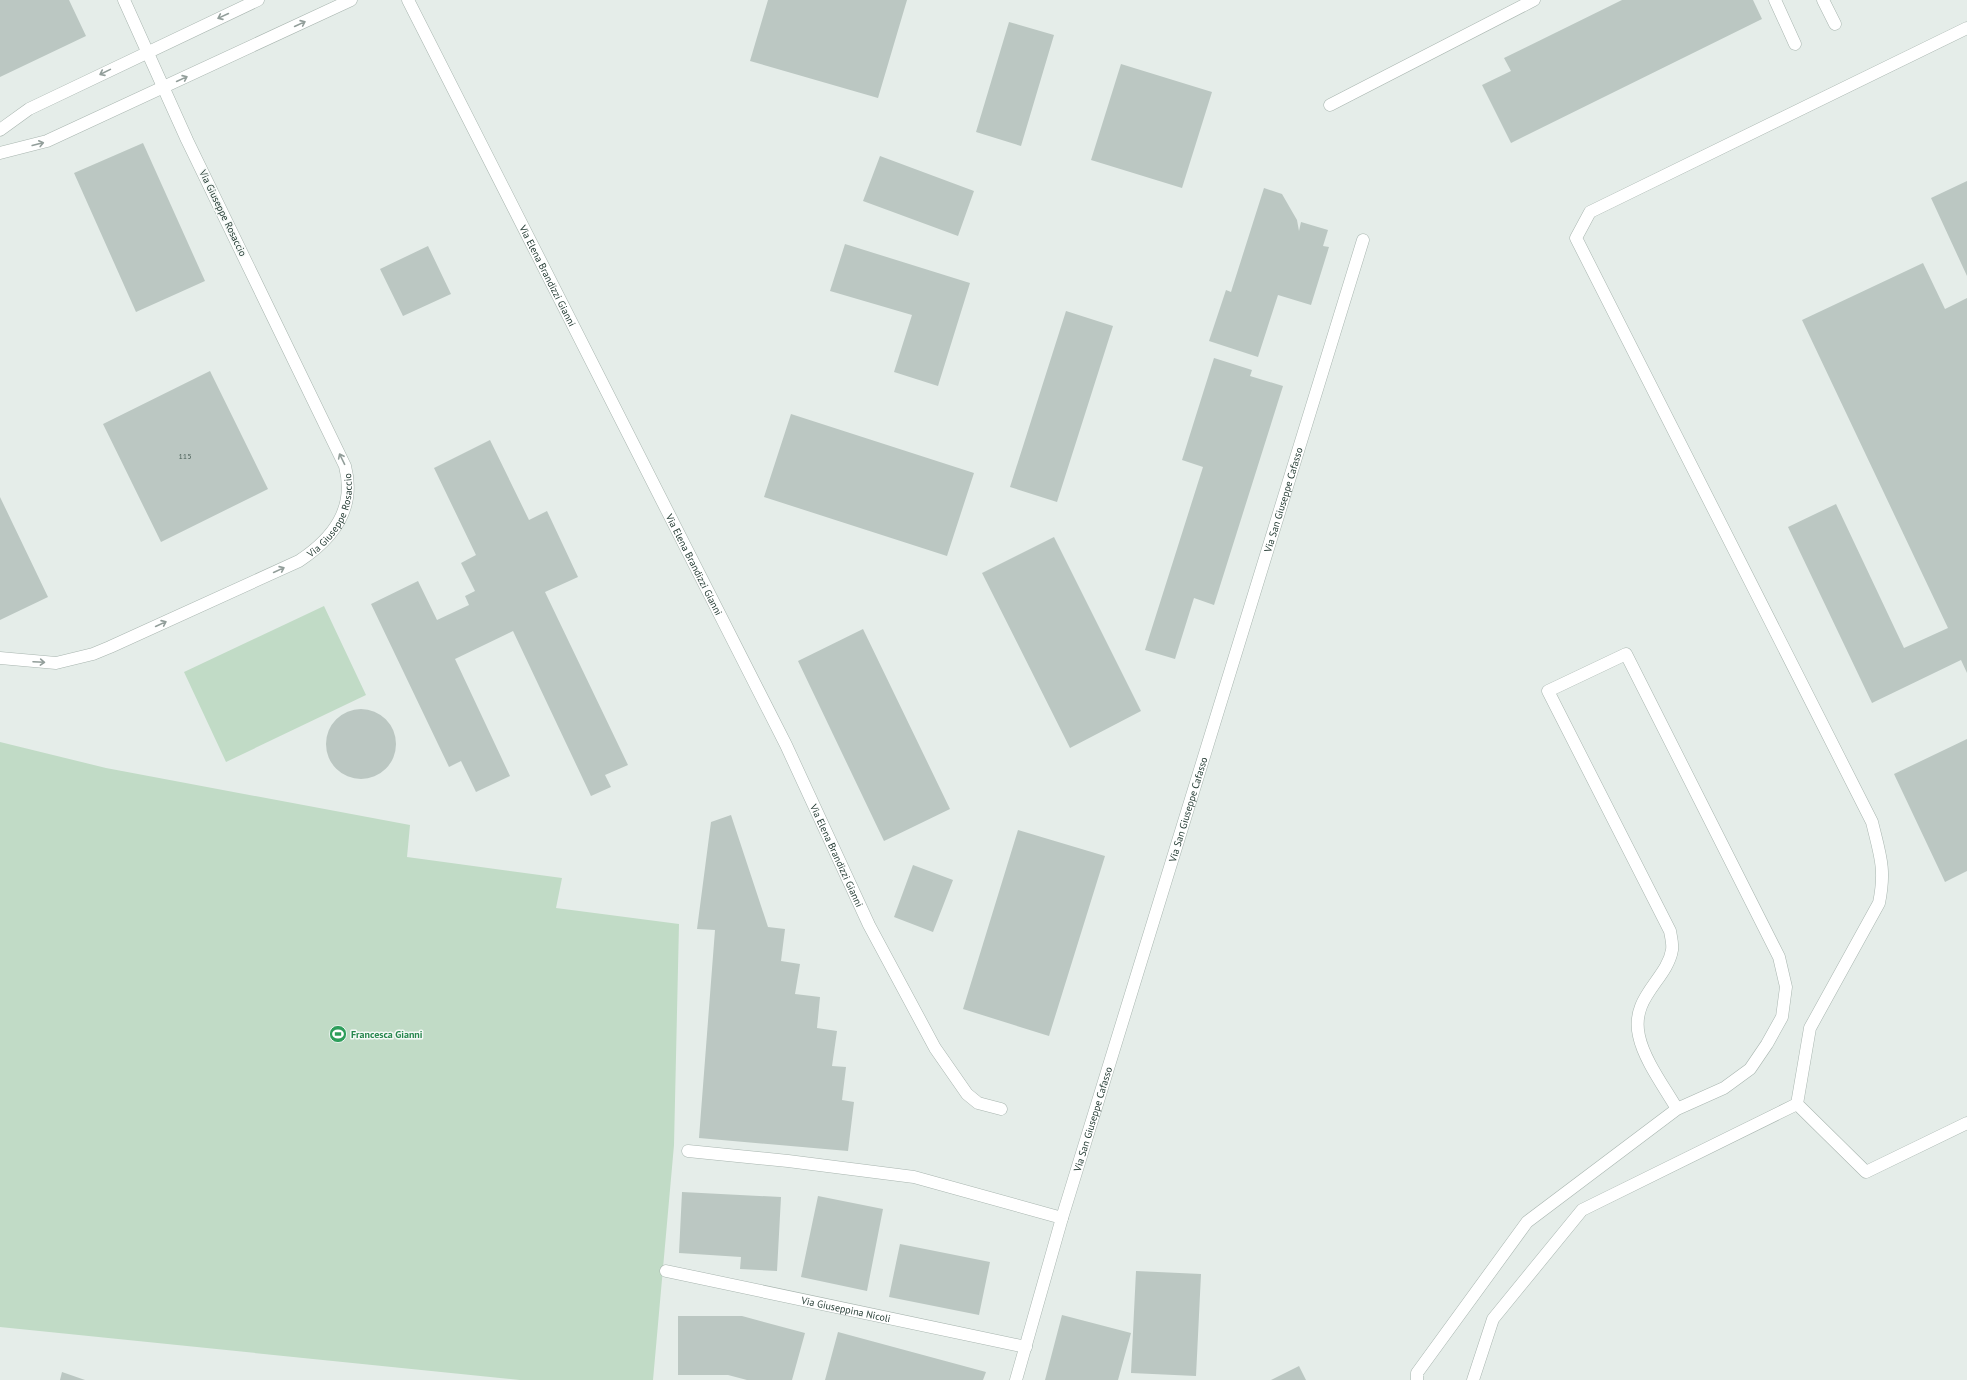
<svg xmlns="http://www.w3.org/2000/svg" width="1967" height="1380" viewBox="0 0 1967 1380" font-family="'PT Sans',sans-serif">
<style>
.green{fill:#c1dbc6}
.building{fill:#bbc7c2}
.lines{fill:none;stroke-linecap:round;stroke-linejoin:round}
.service-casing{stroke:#a8b5af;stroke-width:13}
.minor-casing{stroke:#a8b5af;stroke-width:13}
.service{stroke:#fff;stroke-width:12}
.minor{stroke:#fff;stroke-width:12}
.oneway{stroke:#929e9a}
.labels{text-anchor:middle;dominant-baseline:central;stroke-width:3;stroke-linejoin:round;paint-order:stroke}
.number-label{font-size:8px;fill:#4b6058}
.street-label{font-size:10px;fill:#263d35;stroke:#f5f9f7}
.leisure-label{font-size:10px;font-weight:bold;fill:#27864d;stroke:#f5f9f7;text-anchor:start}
</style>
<rect width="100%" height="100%" fill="#e5ede9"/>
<path class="green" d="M324,606L366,695L226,762L184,672Z
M0,742L106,768L410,825L407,857L562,878L556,908L679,924L674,1145L653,1380H520L0,1327Z"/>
<path class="building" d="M0,0H69L86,36L0,77Z
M768,0H907L878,98L750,61Z
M1622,0H1753L1762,19L1511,143L1482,85L1511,71L1504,58Z
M1009,22L1054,35L1021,146L976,132Z
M1121,64L1212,92L1182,188L1091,160Z
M143,143L205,281L136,312L74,173Z
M880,156L974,191L958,236L863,201Z
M1967,181V276L1931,198Z
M1264,188L1282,194L1297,220L1299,231L1301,222L1328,230L1323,246L1329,247L1311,305L1278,295L1258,357L1209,341L1226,290L1231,292Z
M845,244L970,283L938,386L894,372L912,315L830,291Z
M428,246L451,294L403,316L380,269Z
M1923,263L1945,309L1967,298V673L1961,660L1872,703L1788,527L1836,504L1904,648L1948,628L1802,320Z
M1066,311L1113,326L1057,502L1010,487Z
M1214,358L1252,370L1250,376L1283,386L1214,605L1194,598L1175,659L1145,650L1203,467L1182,460Z
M210,371L268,489L161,542L103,424Z
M791,414L974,473L947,556L764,497Z
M490,440L529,520L547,511L578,577L545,592L628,765L605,775L611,787L591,796L513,631L455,659L510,776L476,792L461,761L449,767L371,604L418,581L437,620L469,605L465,596L475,591L461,563L476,555L434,468Z
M0,497L48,597L0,620Z
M1054,537L1141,711L1070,748L982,573Z
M863,629L950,809L884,841L798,661Z
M326 744a35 35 0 1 1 70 0a35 35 0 1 1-70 0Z
M1967,739V871L1945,882L1894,774Z
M731,815L768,927L785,929L781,961L800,964L795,994L820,997L817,1028L837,1031L832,1066L846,1067L842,1100L854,1102L848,1151L699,1138L715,930L697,929L711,822Z
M1018,830L1105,856L1049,1036L963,1009Z
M913,865L953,880L933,932L894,917Z
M682,1192L781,1197L777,1271L740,1269L741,1257L679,1253Z
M818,1196L883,1209L867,1291L801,1277Z
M900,1244L990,1262L979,1315L889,1297Z
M1136,1271L1201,1274L1196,1376L1131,1373Z
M1062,1315L1131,1333L1118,1380H1045Z
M678,1316H742L805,1333L792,1380H747L728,1375H678Z
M838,1332L986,1372L983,1380H825Z
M1299,1366L1306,1380H1271Z
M62,1372L85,1380H60Z"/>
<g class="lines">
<defs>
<path id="service" d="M1775,0L1795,44
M1823,0L1835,24
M1330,105L1534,0
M1797,1104L1810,1028L1879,903C1886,869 1880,855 1872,822L1576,238L1590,212L1967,28
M1797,1104L1866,1172L1967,1123
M1417,1380V1373L1527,1222L1677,1109L1724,1088L1750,1069L1767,1044L1782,1017L1786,987L1779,957L1626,654L1548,691L1670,931C1671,937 1673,944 1672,950C1667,980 1630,997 1639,1036C1644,1060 1665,1088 1677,1109
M1473,1380L1493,1319L1582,1210L1797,1104"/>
<g id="minor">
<path id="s1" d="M408,0L786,745L869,925L935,1048L967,1094L978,1103L1001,1109"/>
<path d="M0,130L29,109L258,0"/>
<path d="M0,153L47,141L351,0"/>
<path id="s2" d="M0,658L56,663L93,654L110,647L299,561C334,538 356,508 345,466L187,140L124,0"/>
<path d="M688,1151L788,1161L914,1177L1062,1218"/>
<path id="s3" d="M666,1271L1026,1347"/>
<path id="s4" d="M1016,1380L1062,1218L1363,240"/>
</g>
</defs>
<use href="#service" class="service-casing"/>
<use href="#minor" class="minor-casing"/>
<use href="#service" class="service"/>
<use href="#minor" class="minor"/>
</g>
<defs><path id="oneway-shaft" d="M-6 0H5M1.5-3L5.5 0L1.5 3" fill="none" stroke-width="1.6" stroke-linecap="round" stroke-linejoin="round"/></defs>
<g class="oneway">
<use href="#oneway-shaft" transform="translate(223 16) rotate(155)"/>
<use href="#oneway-shaft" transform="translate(300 24) rotate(-25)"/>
<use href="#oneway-shaft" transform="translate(105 72) rotate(154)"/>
<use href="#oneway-shaft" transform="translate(182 79) rotate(-25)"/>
<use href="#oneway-shaft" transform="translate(38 144) rotate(-14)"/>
<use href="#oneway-shaft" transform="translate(342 459) rotate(-116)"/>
<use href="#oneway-shaft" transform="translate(279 570) rotate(-25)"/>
<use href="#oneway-shaft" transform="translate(161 624) rotate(-25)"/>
<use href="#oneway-shaft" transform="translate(39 662) rotate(3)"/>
</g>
<defs>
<symbol id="stadium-disc" viewBox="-11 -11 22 22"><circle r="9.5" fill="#2e9e5b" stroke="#f5f9f7"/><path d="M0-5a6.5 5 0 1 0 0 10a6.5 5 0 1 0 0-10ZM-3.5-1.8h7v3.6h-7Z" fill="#fff"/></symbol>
</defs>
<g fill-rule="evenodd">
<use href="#stadium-disc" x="328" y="1024" width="20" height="20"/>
</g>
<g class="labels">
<g class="number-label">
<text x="185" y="456">115</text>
</g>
<g class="street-label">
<text transform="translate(223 213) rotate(64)">Via Giuseppe Rosaccio</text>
<text stroke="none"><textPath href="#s1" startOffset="309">Via Elena Brandizzi Gianni</textPath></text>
<text stroke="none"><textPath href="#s4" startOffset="920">Via San Giuseppe Cafasso</textPath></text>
<text stroke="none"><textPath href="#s2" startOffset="379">Via Giuseppe Rosaccio</textPath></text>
<text stroke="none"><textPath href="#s1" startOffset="633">Via Elena Brandizzi Gianni</textPath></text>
<text stroke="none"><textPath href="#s4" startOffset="596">Via San Giuseppe Cafasso</textPath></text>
<text stroke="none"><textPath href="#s1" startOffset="957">Via Elena Brandizzi Gianni</textPath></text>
<text stroke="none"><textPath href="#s4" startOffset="272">Via San Giuseppe Cafasso</textPath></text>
<text stroke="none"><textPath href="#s3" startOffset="184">Via Giuseppina Nicoli</textPath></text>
</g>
<g class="leisure-label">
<text x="351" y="1034">Francesca Gianni</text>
</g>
</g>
</svg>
